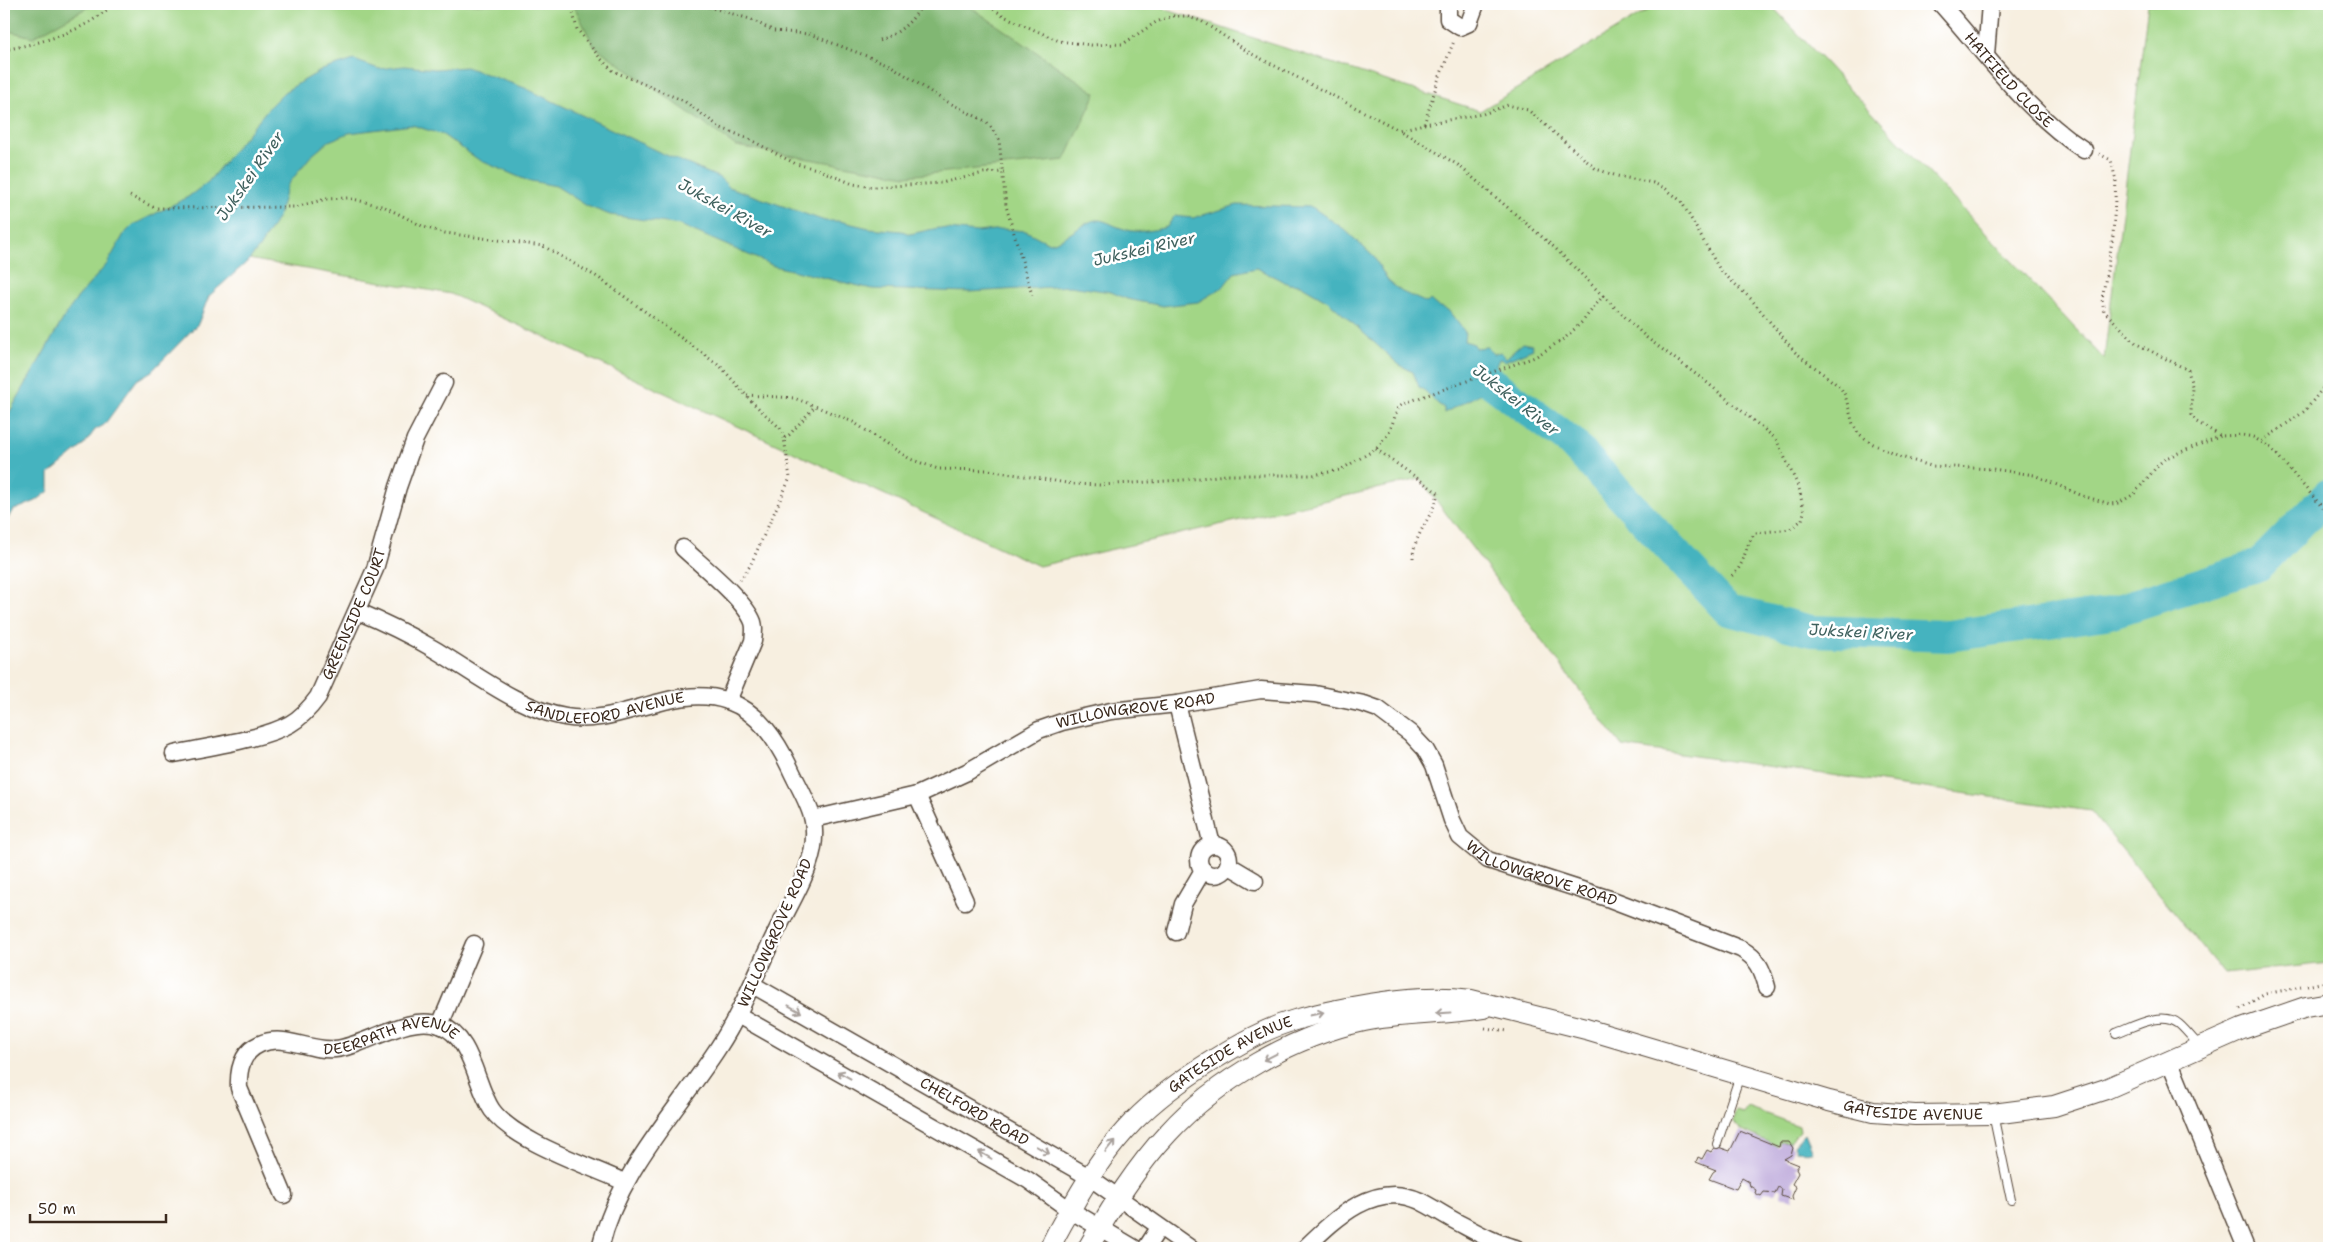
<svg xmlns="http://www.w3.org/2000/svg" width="2333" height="1252" viewBox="0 0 2333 1252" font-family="'Shantell Sans',sans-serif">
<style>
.green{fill:#a2d686;stroke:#6e8052}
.forest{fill:#81b773;stroke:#5e7048}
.water{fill:#45b3bf;stroke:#406e6e}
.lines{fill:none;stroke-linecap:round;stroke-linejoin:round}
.river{stroke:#45b3bf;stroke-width:32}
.building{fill:#baa5d9}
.service-casing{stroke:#57483b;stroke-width:10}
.minor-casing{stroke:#57483b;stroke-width:19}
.tertiary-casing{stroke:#57483b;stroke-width:22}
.path{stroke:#57483b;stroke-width:3;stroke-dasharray:1 4;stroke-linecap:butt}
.service{stroke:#fff;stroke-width:8}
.minor{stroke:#fff;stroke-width:16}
.tertiary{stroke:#fff;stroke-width:20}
.oneway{stroke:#a79f9a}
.labels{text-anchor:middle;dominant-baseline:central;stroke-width:5;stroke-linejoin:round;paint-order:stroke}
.street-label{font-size:15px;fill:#3b2a1e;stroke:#fff}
.water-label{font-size:16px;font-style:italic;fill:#3f615e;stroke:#fff}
</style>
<rect width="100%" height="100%" fill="#fff"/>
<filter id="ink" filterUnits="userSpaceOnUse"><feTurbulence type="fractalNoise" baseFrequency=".02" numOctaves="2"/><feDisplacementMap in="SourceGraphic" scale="10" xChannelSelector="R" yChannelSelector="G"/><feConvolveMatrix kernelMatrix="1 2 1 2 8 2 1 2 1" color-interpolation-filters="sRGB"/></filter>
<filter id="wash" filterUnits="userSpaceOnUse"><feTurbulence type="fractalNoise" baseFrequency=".0096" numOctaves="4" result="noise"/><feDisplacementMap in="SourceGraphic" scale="20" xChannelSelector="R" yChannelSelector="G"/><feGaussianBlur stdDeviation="1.12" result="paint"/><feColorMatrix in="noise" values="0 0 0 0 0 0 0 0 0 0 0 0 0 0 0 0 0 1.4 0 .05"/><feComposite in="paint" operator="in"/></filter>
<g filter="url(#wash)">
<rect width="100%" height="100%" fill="#f7efe0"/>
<path class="green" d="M4,4H1160L1167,10L1480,111L1658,4H1770L2104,359L2148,4H2329V963L2224,974L2091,811L1622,746L1420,479L1039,566L451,294L144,241L4,430Z
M1747,1107L1799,1126L1800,1131L1789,1142L1781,1141L1777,1146L1740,1129L1732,1121L1736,1111L1743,1113Z"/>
<path class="forest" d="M4,4H94L33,37L4,30Z
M573,4H966L1096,93L1065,160L906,176L736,146L594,46Z"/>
<path class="water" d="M354,60L379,69L404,66L435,69L466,67L525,88L659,152L720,178L729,187L825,221H839L869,228L902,231L910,234L938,228L977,232L1003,229L1026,231L1049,243C1066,241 1086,219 1098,220C1105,220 1114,226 1121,228C1136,234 1151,231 1167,227L1174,216L1193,218L1237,205L1312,207L1344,229L1374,257L1388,281L1402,292L1427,303L1430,300L1437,306L1448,310L1465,332L1464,341L1474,344L1475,348L1487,347L1493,354L1501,352L1506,358L1523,343L1532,345L1533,349L1505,361L1499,359L1495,368L1502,377L1500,379L1502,382L1444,413V408C1433,402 1429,392 1419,387L1413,372L1398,364L1328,301L1300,285L1289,284L1256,268L1234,273L1223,287L1198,302L1163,306L1127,299L1111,292L1070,286L970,292L872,289L774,266L680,225L610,215L587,206L556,186L526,180L479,160L443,135L412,125L349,133L329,141L310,157L287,186L278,217L259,248L247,262L209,296L198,324L152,371L137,380L104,425L95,430L84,445L49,474V491L36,501L12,511L4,526V422L66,314L78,297L107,264L124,234L133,225L188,197L208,182L270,106L284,92L322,70Z
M1805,1133L1813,1152L1796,1151L1794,1145Z"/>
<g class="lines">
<path class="river" d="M1460,359L1571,442L1728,610L1811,631L1948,636L2106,614L2259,565L2329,494"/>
</g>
<g id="blocks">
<path class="building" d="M1740,1131L1779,1147L1780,1142H1789L1793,1148L1791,1155L1784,1159L1799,1165L1796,1169L1798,1173L1792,1184L1796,1187L1792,1196L1793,1200L1781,1196L1782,1189L1778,1187L1775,1193L1764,1192L1761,1196L1755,1193L1756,1190L1750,1186L1749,1182L1742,1178L1736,1189L1709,1179L1713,1172L1716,1170L1696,1162L1698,1157L1702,1159L1707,1150L1711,1152L1715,1146L1730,1151Z"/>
</g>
</g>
<g filter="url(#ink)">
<use href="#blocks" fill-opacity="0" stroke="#57483b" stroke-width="1"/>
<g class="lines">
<defs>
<path id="service" d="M2116,1033C2133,1027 2162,1010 2179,1024C2186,1030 2193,1039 2200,1047
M1993,1114L2011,1200
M1717,1144L1740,1075"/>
<g id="minor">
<path d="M1448,4V19L1460,27L1469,23L1476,4"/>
<path id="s1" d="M1941,4C1986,54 2027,113 2084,150"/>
<path d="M1986,55L1990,4"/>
<path d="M683,548C701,565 745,600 753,622C755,628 754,634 753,641L728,701"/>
<path id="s2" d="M357,611C383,622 408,634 432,648C470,670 521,710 565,717C620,727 673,682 728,701C759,712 777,741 790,768C797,784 810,804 813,821C820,858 794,896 778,928C758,968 743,1010 718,1048C675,1114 619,1170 600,1248"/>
<path d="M1177,704L1212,845"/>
<path id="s3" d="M174,754C206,747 264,739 290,724C302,717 310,708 318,697L375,569L398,487L415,439L444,383"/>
<path d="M917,795L965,901"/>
<path id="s4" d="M813,819L917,795L967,772L1039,730L1062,722L1111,711L1177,704L1261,690L1315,694L1364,704L1378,709L1410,733L1425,749L1434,765L1452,820L1460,837L1488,860L1610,899L1741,949C1758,959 1762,968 1767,987"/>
<circle cx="1214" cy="860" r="15"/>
<path d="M1228,865L1255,881"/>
<path d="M1176,932L1183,904L1203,870"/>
<path id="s5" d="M753,985L1089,1177L1190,1248"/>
<path d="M738,1015L1028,1180L1070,1210L1134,1248"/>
<path d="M440,1025L474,944"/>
<path d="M2169,1060L2246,1248"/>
<path id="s6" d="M284,1195L239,1088C238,1069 242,1052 260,1044C285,1033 309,1052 335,1049C367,1046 408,1013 440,1025C473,1037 475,1085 492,1110C515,1142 588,1165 624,1182"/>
<path d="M1146,1248L1159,1228"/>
<path d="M1305,1248C1335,1219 1374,1180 1420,1201C1432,1207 1444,1215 1457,1222C1476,1232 1494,1243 1516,1248"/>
</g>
<g id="tertiary">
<path id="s7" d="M1050,1248C1056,1233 1065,1219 1073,1205C1111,1137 1147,1101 1213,1060C1239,1044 1266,1028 1295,1020C1319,1013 1344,1008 1369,1004C1403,999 1436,995 1471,1000L1586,1029L1829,1101L1873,1112L1915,1115L1993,1114L2054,1106L2106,1089L2242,1029L2306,1007L2329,1003"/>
<path d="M1088,1248C1111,1208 1136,1167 1168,1133C1216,1080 1294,1036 1364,1021C1403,1013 1444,1015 1484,1008"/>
</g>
</defs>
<use href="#service" class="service-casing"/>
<use href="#minor" class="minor-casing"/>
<use href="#tertiary" class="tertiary-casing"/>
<path class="path" d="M576,4L573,13L577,29L600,58L613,71L684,101L721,128L747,138L796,164L817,169L853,184L874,187L941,183L984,173L1004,172
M699,4L750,19L774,31L809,34L890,65L940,98L987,122L999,139L1006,206L1033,298
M985,4L1006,17L1059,41L1091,45L1123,44L1156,22L1173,16H1185L1201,21L1250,53L1399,130
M879,40C901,33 911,22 923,4
M4,50C34,44 63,37 90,22C99,16 107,9 116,4
M1424,124L1483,114L1508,105L1528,110L1596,169L1617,176L1653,183L1665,188L1681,201L1720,270L1751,299L1795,352L1840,387L1845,395L1853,424L1858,433L1871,443L1901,457L1931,466L1993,469L2034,475L2083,496L2110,504L2119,503L2134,494L2159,464L2166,458L2221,436
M2099,154L2111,160L2116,181L2113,236L2102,299L2104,311L2137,344L2188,370L2192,386L2191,415L2195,421L2221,436L2242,435L2253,437L2271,448L2329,515
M130,196L155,208L295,207L326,199L349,198L385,207L424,227L445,233L543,246L599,278L721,367L753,403L780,428L784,438
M1603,296L1647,338L1705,381L1776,439L1799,488L1804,512L1802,520L1790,529L1755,533C1743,548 1746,566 1730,577
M747,395L794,398L815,406
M2262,441L2305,411L2329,380
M1376,449L1441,495
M1413,558C1413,535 1434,516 1438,493
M740,580L750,566L790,478L784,438L789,435L815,406L853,422L910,459L938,469L988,470L1073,484L1100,485L1183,480L1226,475H1313L1340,470L1376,449L1389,433L1398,408L1402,404L1535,357L1565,338L1582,322L1603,296L1555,248L1458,165L1399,130L1424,124L1438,81L1454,41
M2307,986L2329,981
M2240,1009L2265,994L2301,987
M1485,1028L1508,1031"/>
<use href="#service" class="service"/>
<use href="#minor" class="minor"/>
<use href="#tertiary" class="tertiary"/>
</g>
<defs><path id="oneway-shaft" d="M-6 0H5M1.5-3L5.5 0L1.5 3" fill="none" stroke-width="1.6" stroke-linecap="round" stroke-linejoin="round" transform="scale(1.25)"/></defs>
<g class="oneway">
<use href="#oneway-shaft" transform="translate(795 1009) rotate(29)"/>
<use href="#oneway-shaft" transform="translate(1443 1013) rotate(176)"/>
<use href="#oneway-shaft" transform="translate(1317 1014) rotate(-12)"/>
<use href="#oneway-shaft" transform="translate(1270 1057) rotate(153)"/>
<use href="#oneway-shaft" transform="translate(844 1075) rotate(-151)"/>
<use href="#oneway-shaft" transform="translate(1110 1146) rotate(-51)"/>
<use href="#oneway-shaft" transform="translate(1043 1150) rotate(30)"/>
<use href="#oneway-shaft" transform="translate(985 1155) rotate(-150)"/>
</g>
</g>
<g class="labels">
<g class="street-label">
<text stroke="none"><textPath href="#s1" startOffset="102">HATFIELD CLOSE</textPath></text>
<text stroke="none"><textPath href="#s3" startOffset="250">GREENSIDE COURT</textPath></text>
<text stroke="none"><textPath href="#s2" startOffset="275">SANDLEFORD AVENUE</textPath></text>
<text stroke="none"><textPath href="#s4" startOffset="344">WILLOWGROVE ROAD</textPath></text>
<text stroke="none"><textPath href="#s4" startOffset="838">WILLOWGROVE ROAD</textPath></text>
<text transform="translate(775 933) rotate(-66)">WILLOWGROVE ROAD</text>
<text stroke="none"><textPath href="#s6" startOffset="304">DEERPATH AVENUE</textPath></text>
<text stroke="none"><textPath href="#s7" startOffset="271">GATESIDE AVENUE</textPath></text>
<text stroke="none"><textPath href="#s7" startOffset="980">GATESIDE AVENUE</textPath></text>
<text stroke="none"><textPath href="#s5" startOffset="255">CHELFORD ROAD</textPath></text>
</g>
<g class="water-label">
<text transform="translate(250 176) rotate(-55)">Jukskei River</text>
<text transform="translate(725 208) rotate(29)">Jukskei River</text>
<text transform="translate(1144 249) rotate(-13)">Jukskei River</text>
<text transform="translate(1516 400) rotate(38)">Jukskei River</text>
<text transform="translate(1861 632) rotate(3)">Jukskei River</text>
</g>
</g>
<rect width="2333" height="1252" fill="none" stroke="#fff" stroke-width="20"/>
<path d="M30 1214v8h136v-8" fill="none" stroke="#3b2a1e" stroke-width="2.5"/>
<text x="38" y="1214" font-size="15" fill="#3b2a1e" stroke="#ffffff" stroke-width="4" paint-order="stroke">50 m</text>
</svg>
